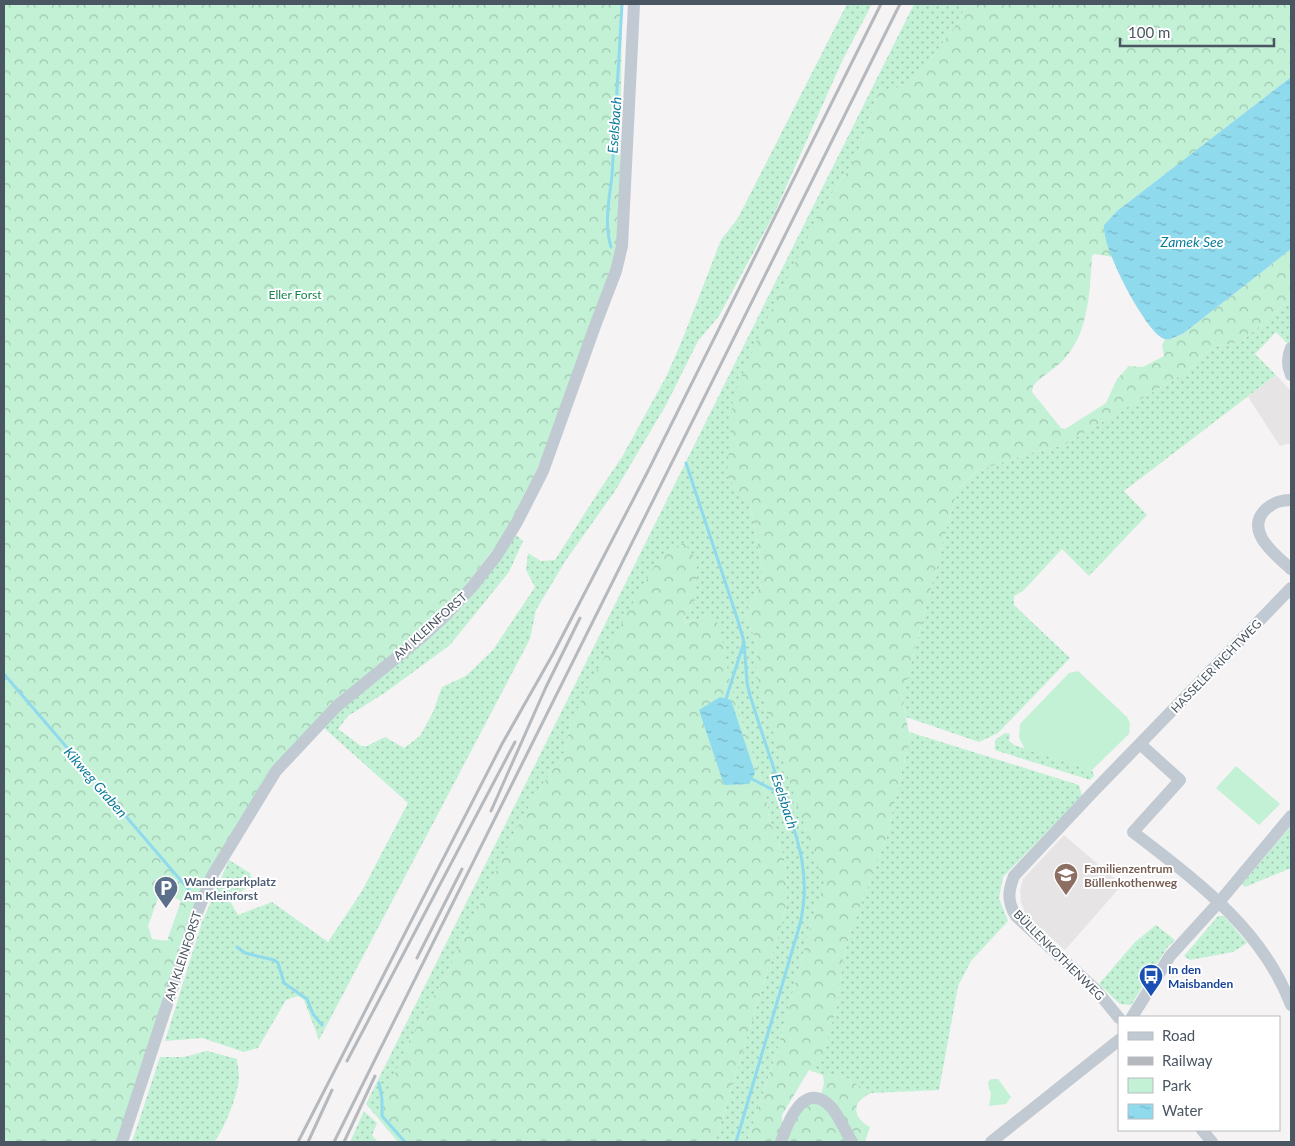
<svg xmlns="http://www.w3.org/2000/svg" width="1295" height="1146" viewBox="0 0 1295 1146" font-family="Lato,sans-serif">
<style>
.education{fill:#e6e4e5}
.grass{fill:url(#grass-dots)}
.forest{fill:url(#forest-crowns);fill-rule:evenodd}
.park{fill:#c3f1d5}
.water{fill:url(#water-ripples)}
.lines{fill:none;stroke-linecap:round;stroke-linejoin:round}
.stream{stroke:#90daee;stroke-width:3}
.minor{stroke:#c1cad2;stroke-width:12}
.rail{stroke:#b5b8bd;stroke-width:3}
.labels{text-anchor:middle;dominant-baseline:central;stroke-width:4;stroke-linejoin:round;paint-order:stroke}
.park-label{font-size:12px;fill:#17864f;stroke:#fff}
.street-label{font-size:12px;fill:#4a5661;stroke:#fff}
.education-label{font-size:12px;font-weight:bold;fill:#785e54;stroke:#fff;text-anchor:start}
.service-label{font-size:12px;font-weight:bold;fill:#4e5e75;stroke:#fff;text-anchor:start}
.transit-label{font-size:12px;font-weight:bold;fill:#164399;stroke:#fff;text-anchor:start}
.water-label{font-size:14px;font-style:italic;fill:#0c7c9b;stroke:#fff}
</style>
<defs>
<pattern id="grass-dots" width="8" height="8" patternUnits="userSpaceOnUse" patternTransform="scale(1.25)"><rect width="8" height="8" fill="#c3f1d5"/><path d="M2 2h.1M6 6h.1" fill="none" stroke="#a0c6b0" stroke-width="1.8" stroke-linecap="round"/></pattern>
<pattern id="forest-crowns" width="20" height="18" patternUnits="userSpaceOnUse" patternTransform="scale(1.25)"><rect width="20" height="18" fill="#c3f1d5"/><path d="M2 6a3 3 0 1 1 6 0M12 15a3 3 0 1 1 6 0" fill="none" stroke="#a0c6b0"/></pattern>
<pattern id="water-ripples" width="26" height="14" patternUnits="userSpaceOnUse" patternTransform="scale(1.25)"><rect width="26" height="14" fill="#90daee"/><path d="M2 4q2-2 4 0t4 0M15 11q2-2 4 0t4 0" fill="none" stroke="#78b4c4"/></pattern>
</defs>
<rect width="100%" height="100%" fill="#f5f3f3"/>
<path class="education" d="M1276,375L1291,391V443L1280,446L1248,397Z
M1064,835L1122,885L1065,950L1026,915L1021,902L1020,890L1023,879Z"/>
<path class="grass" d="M847,4H872L843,59L774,214L719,316L698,341L666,405L615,491L566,560L536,610L530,639L319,1040L304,1000L298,996L286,1000L258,1048L244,1052L202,1038L165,1041L202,922L229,860L250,873L253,882L230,901L238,915L272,902L328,942L362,891L408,803L323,727L516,535L523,541L509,572L450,645L386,692L348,716L338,729L361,746H367L385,737L404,748L420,736L433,712L442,687L466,676L493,650L535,587L526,570L528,553L541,561L555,560L599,491L622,457L644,417L667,375L683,338L721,240L738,218Z
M914,4H967L958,22L919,75L895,89H880L857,157L824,205L727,476L750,506L761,560L763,581L745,614L756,641L758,682L825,884L814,913L777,1051L747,1142H715L783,920L787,893L786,870L783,854L769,819L766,794L731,688L726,668L707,616L683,624L686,611L696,599L571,723L563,756L544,782L522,818L448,971L407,1045L377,1117L366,1104Z
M1291,299V342L1289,345L1276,332L1255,354L1276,375L1124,491L1147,515L1089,576L1062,549L1023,591L1014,596V605L1070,658L998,733L979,742L906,717L902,698L957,490L976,472L980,470L1037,451L1062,446L1183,374L1213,347L1241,342Z
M909,732L1079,785L1082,796L1003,877L999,898L1008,921L971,961L958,986L939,1090L871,1093L845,1077L823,1075L809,1070L821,1061L837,1006L843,960L849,936L886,839L910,738Z
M1005,733L1010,734L1009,741L1014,745L1092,770L1094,776L1090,780L995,750V740Z
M1291,826V868L1245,887L1242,884Z
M1218,916H1224L1247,943L1233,952L1190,960L1184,956Z
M1156,925L1175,940L1167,948L1131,1005L1120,1004L1099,984L1135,942Z
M207,1051L237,1059C237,1064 239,1070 239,1075C239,1093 225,1128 214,1142H132L160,1057H184Z
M364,1111L377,1123L372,1135L378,1142H350Z"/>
<path class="forest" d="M4,4H622L619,247L562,410L515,521L445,612L335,704L231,839L119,1142H4ZM161,890L181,901L167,941L152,939L148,926Z
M967,4H1291V77L1117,211L1104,225V232L1113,257L1095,254L1092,255C1090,289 1089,332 1065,358C1056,369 1042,375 1033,386L1032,392L1061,428L1065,429L1106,403L1117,379L1129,366L1143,367L1164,356L1162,346L1165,339H1173L1184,333L1291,249V299L1241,342L1213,347L1183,374L1062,446L1037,451L980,470L976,472L957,490L902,698L910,738L886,839L849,936L843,960L837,1006L821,1062L809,1070L782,1115V1122L786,1124L778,1142H747L777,1051L814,913L824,884L772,729L758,682L756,641L745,614L763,581L761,560L750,506L727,476L733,397L761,331L824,205L857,157L880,89H895L919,75L958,22Z
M684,543L697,561L696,599L686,611L683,624L707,616L716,619L722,638L731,688L766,794L769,819L783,854L786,870L787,893L783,920L715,1142H398L377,1117L407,1045L448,971L522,818L544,782L563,756L571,723L586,691L631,606L661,555Z
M823,1075L845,1077L871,1093C851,1102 852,1117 870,1127L865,1142H857L821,1096L824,1083Z
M813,1100L828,1110L847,1142H783L794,1115Z"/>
<path class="park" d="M1078,671L1127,717L1130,723L1129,734L1092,770L1025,749L1019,738L1020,724L1069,673Z
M1236,766L1280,804L1259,825L1216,788Z
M991,1079H998L1011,1097L1006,1104L989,1106L991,1093L989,1089L988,1082Z"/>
<path class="water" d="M1291,77V249L1184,333C1177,336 1169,342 1162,338C1143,327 1101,246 1104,225L1117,211Z
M720,697L731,700L755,773L749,784L724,785L699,710Z"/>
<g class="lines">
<path class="stream" d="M611,247C604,224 609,199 612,176L622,4
M686,463L739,624L744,642L747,682L749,692C759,725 770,757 781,790C797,836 812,874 800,924L736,1142
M4,674L189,890
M726,699L743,645
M752,779L783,795
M237,947L245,953L274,960L278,963L284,983L307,999L313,1014L322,1025
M379,1083L382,1099V1116L405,1142"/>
<path class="minor" d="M1291,348C1287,357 1287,366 1291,375
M1291,500C1281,500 1274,502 1266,509C1243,531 1276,555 1291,569
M1140,744L1180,780L1133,832C1196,881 1262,928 1291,1005
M1132,1017L1170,956L1220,901L1291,816
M1119,1018L1097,991L1016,916C1007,902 1008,891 1014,876L1093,792L1291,588
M1202,1130L1212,1142
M122,1142L197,913L212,876L276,771L337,706L423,636L447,614L472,587L497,555L517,522L543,471L595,326L616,271L622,246L634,4
M781,1142C788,1121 805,1078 832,1108C840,1118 845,1131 852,1142
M991,1142L1119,1040"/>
<path class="rail" d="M491,811L546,687L580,618
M417,958L462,869
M347,1061L515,742
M298,1142L502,744L553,654L647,473L881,4
M308,1142L332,1090
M334,1142L900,4
M344,1142L375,1076"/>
</g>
<defs>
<symbol id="school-pin" viewBox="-11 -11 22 30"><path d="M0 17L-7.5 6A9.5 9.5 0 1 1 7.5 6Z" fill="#8d6e63" stroke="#fff"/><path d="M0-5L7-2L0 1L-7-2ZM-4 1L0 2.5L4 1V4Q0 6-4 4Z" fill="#fff"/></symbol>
<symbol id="parking-pin" viewBox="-11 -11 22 30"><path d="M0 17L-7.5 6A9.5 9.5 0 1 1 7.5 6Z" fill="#5c6f8a" stroke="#fff"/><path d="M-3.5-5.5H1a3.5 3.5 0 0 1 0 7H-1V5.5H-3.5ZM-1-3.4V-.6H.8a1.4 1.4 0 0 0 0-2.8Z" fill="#fff"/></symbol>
<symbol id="bus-pin" viewBox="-11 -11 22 30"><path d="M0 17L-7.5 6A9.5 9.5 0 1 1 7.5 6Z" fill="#1a4fb4" stroke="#fff"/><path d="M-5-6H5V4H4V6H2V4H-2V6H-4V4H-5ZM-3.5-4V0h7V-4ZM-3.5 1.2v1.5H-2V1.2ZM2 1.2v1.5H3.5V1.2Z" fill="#fff"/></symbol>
</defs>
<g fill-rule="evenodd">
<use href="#school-pin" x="1052" y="861" width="28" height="38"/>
<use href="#parking-pin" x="152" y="874" width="28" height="38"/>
<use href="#bus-pin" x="1137" y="962" width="28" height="38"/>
</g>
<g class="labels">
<g class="park-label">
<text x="295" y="294">Eller Forst</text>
</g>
<g class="street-label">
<text transform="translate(430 626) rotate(-42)">AM KLEINFORST</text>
<text transform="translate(1216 666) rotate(-46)">HASSELER RICHTWEG</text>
<text transform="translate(1059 955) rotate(45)">BÜLLENKOTHENWEG</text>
<text transform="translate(183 956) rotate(-72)">AM KLEINFORST</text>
</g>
<g class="education-label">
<text x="1084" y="868">Familienzentrum<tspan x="1084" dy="14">Büllenkothenweg</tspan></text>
</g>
<g class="service-label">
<text x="184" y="881">Wanderparkplatz<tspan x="184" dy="14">Am Kleinforst</tspan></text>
</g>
<g class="transit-label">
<text x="1168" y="969">In den<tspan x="1168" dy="14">Maisbanden</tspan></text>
</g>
<g class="water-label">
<text transform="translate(614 125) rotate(-86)">Eselsbach</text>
<text x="1192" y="241">Zamek See</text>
<text transform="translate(96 782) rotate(49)">Kikweg Graben</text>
<text transform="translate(785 801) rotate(72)">Eselsbach</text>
</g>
</g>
<rect width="1295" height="1146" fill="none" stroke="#4a5661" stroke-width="10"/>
<rect x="1118" y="1016" width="162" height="115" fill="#ffffff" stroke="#b7bbc0"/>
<rect x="1128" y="1032" width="25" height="8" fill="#c1cad2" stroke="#b7bbc0"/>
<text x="1162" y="1041" font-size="15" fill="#4a5661">Road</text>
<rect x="1128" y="1057" width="25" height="8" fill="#b5b8bd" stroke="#b7bbc0"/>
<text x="1162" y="1066" font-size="15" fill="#4a5661">Railway</text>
<rect x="1128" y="1078" width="25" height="15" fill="#c3f1d5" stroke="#b7bbc0"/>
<text x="1162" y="1091" font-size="15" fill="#4a5661">Park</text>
<rect x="1128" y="1104" width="25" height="15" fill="url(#water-ripples)" stroke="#b7bbc0"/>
<text x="1162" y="1116" font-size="15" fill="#4a5661">Water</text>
<path d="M1120 38v8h154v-8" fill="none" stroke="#4a5661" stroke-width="2.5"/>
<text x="1128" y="38" font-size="15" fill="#4a5661" stroke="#ffffff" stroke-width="4" paint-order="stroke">100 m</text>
</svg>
